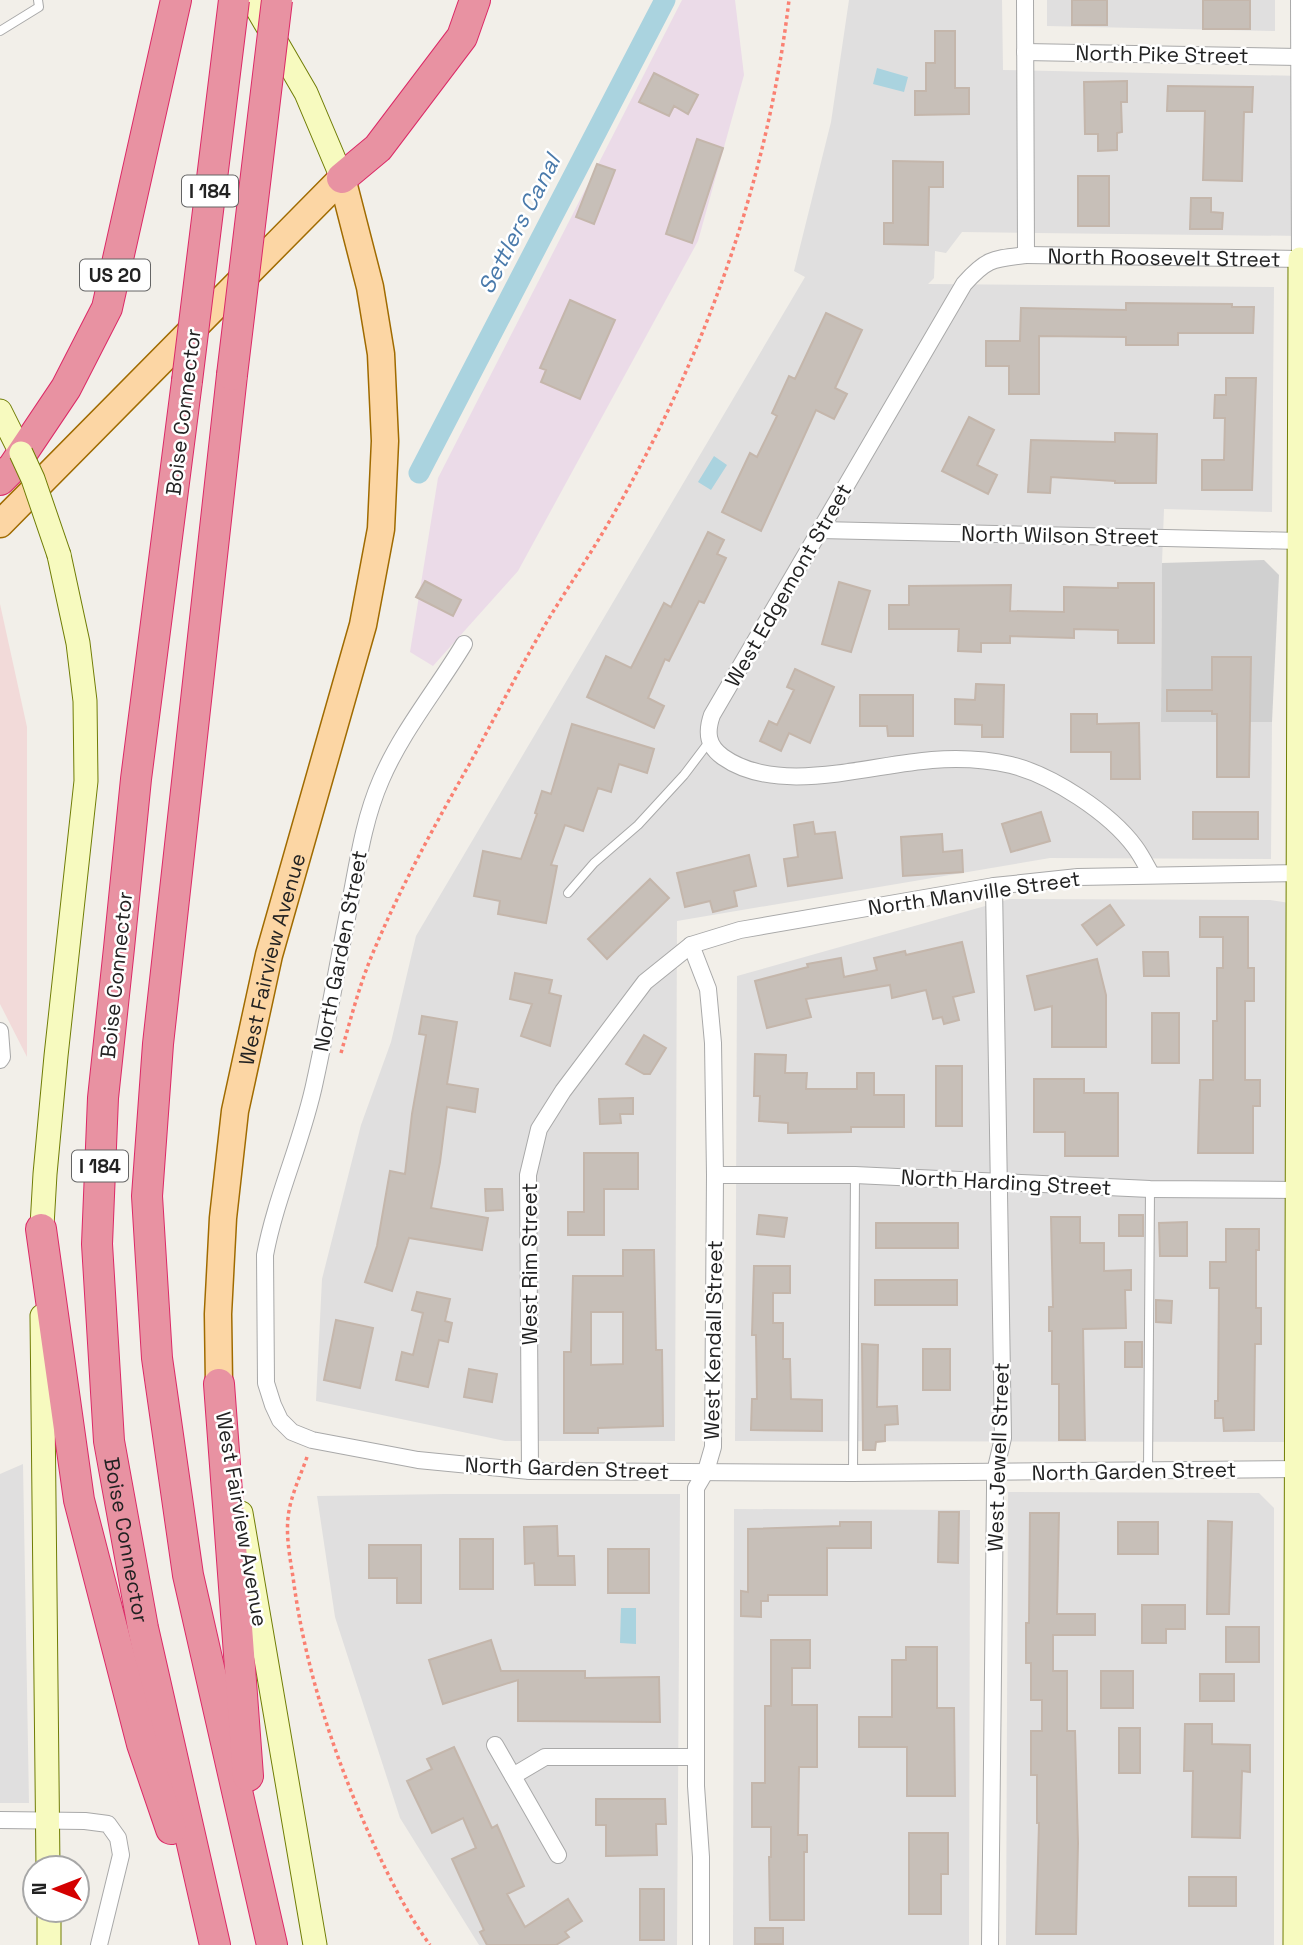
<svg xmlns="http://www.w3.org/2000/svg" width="1303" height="1945" viewBox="0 0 1303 1945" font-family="'Space Grotesk',sans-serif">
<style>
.residential{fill:#e0dfdf}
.commercial{fill:#f2dad9}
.industrial{fill:#ebdbe8}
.religious{fill:#d0d0d0}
.water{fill:#aad3df}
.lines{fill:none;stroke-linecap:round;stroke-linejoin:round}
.canal{stroke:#aad3df;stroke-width:21}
.building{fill:#c7bfb8;stroke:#c4b6ab;stroke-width:2;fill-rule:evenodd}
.lane-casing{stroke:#a9a9a9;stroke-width:10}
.street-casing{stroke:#a9a9a9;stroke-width:18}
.secondary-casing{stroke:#707d05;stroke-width:25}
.primary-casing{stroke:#a06b00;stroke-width:29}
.highway-casing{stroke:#dc2a67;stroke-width:32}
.path{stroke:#fa8072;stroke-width:3.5;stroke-dasharray:3.5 3.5;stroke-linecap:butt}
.lane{stroke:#fff;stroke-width:8}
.street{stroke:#fff;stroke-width:16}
.secondary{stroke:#f7fabf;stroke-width:23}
.primary{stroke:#fcd6a4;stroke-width:26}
.highway{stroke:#e892a2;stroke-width:30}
.secondary-bridge-casing{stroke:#707d05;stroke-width:25;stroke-linecap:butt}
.highway-bridge-casing{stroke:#dc2a67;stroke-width:32;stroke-linecap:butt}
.secondary-bridge{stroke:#f7fabf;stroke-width:23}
.highway-bridge{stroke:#e892a2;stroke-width:30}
.labels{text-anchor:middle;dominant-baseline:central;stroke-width:5;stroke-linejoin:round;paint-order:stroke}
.shield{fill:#fff;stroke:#646464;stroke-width:2}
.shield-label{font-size:19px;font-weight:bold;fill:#222}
.street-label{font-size:21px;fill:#222;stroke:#fff}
.water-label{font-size:23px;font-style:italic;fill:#4a7aab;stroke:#fff}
</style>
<rect width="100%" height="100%" fill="#f2efe9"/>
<path class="residential" d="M849,0H1002L1003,70L1303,76V236L962,232L946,253L935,251L934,278L928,284L1274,287L1272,512L1164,509L1162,563L1161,721L1272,722L1271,859L1050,858L677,921L675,1441H505L316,1401L322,1279L361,1125L391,1042L416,936L805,277L794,271L831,122Z
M1047,0H1275V31L1047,26Z
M1010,899L1270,900L1303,905V1442L735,1441L737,976Z
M23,1464L29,1803H0V1474Z
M1008,1492L1259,1493L1274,1508V1945H1006Z
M444,1494H680L677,1945H479L400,1818L335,1617L317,1496Z
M734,1509L970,1510L969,1945H733Z"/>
<path class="commercial" d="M0,604L27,727V1057L0,1004Z"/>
<path class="industrial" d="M682,0H735L744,75L698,241L518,571L433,666L410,652L438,478Z"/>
<path class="religious" d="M1264,560L1279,575L1272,722H1161L1162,563Z"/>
<path class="water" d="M877,68L908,77L904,92L873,84Z
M714,456L727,465L711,490L698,482Z
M621,1608H636V1644L620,1643Z"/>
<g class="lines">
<path class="canal" d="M419,473L665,0"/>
</g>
<path class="building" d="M1072,0H1107V25H1072Z
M1203,0H1250V29H1203Z
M935,31H955V88H969V114L915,115V91H926V63H935Z
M654,73L698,95L688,114L674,106L669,116L639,102Z
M1127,81V102H1121L1122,132L1117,133V150L1098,151V134H1085L1084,82Z
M1168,86L1253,87L1252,112H1244L1242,181L1203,180L1205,111H1167Z
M697,139L723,148L692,243L666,234Z
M893,161L943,162V187H929L928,245L884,244V223H893Z
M597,164L615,170L594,224L576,217Z
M1078,176H1109V226H1078Z
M1191,198H1211V212L1223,213L1222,229H1190Z
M570,300L615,320L580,399L541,382L546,370L540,368Z
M1126,303L1232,304V307H1254L1253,333H1178V345H1126V337L1039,336V394H1009V366H986V341H1020L1021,308L1126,310Z
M826,313L862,330L835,388L847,394L834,419L816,410L761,531L722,512L750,453L757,457L777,416L772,413L789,376L795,379Z
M1226,378H1256L1252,490H1202V460H1224L1225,418H1214L1215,395H1226Z
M969,417L994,430L977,465L997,475L988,494L942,471Z
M1115,433L1157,434L1156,483H1115V481L1051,477L1050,493L1028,492L1031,440L1115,442Z
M708,532L724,540L717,554L726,558L704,603L699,601L669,661L665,659L648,698L664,706L654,728L587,697L606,656L631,668L664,603L671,607Z
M425,581L461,600L453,616L416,597Z
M839,582L870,591L851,652L822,644Z
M1118,583H1154V643H1118V630L1074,629V638L1010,636V643H981V652L958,651L959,629H889V605H909V586L1011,585L1010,611L1064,612V587L1118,588Z
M1212,657H1251L1249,777H1217V714H1212V711H1167V690H1212Z
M795,669L834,687L810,743L789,733L781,751L760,741L769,721L777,725L794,690L787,687Z
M976,684L1004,685L1003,737H982V725L955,724V699L975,700Z
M860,695H913V736H888L887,726H860Z
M1071,714H1097V724L1139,723L1140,779H1111V752H1071Z
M572,724L654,749L647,773L619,764L611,792L598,788L583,831L565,825L551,865L557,866L546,923L498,914L500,901L474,896L483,851L521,859L537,814L535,813L542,791L551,794Z
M1041,812L1050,841L1011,852L1002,824Z
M1193,812H1258V839H1193Z
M813,822L815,834L835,832L842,878L788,886L784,859L798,857L794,825Z
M942,834L943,852L962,850L963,872L903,876L901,837Z
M749,855L756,886L734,891L737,906L713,912L710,901L685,907L677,873Z
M650,879L669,898L607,959L588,939Z
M1110,905L1124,925L1097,945L1082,925Z
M1200,917H1248V968H1254V1001H1245V1080H1260V1106H1253V1153H1198L1200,1080H1213V1021H1217V968H1223V937H1200Z
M962,942L974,992L953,997L959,1020L944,1024L942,1017L933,1019L926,990L892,998L890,985L806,999L811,1017L767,1028L755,981L808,967L807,964L841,958L844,977L877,970L874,958L905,951L906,955Z
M1143,952H1168L1169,976H1144Z
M1097,959L1106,995V1047H1052V1006L1035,1010L1027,976Z
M515,973L552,980L549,993L561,996L550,1046L521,1036L532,1004L510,999Z
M1152,1013H1179V1063H1152Z
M422,1016L457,1022L447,1084L478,1089L475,1112L447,1107L440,1162L431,1208L488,1218L482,1250L409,1238L392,1291L365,1282L377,1246L390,1171L405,1174L412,1114L426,1035L419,1034Z
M644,1035L666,1048L650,1074H644L626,1064Z
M755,1054L786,1055L785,1073H807L806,1089H857V1073H874V1095H904V1127H851V1132L788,1133V1123L759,1121L760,1096H754Z
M936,1066H962V1126H936Z
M1034,1079H1084V1093H1118V1156H1065V1132H1034Z
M633,1098V1114H620L621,1123L600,1124L599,1099Z
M584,1153H638V1189H604V1235H568V1212H584Z
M485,1189H502L503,1210L486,1211Z
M759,1215L787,1218L784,1237L757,1234Z
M1119,1215H1143V1236H1119Z
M1051,1217H1080V1243H1104V1271L1131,1270V1290H1125L1126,1328L1083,1329L1085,1440H1059V1384H1052V1331H1049V1307H1053Z
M1187,1222V1256H1160L1159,1223Z
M876,1223H958V1248H876Z
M1226,1229H1259V1250H1256V1308H1261V1344H1255L1254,1430L1224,1431L1223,1418H1215V1401H1218L1219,1288H1210V1262H1226Z
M623,1250H654L656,1350H662L663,1426L598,1428V1433H564V1352H571L573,1276H623ZM591,1312H623V1364L591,1365Z
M754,1266H790V1293H773V1323H783V1359H790L791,1399L822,1400V1431L751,1430L752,1399H757L756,1335H752Z
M875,1280H957V1305H875Z
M417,1292L450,1299L445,1321L452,1323L448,1342L439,1340L428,1387L396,1380L402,1352L413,1355L423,1313L412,1310Z
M1156,1300L1172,1301L1171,1323L1156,1322Z
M336,1320L373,1328L360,1388L324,1380Z
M1125,1342H1142V1367H1125Z
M862,1344L878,1345L877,1407L897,1406L898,1424L885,1425V1441L876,1442L875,1450H863Z
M923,1349H950V1390H923Z
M469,1369L497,1374L492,1402L464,1397Z
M939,1512H959L958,1563L938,1562Z
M1030,1513H1059L1057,1614H1095V1635H1053V1671H1067V1731H1075L1078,1843L1076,1934H1036L1039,1823H1037V1775H1031V1731H1042V1700H1031V1663H1026V1623H1029Z
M1208,1521L1232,1522L1229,1614H1207Z
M840,1522H871V1548H827V1595H768V1601H761V1617L741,1616V1591L748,1592V1529L840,1526Z
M1118,1522H1158V1554H1118Z
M557,1526L558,1556H574L575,1585H535L534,1563L525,1564L524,1527Z
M460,1539H493V1589H460Z
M369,1545H421V1603H397V1578H369Z
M608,1549H649V1593H608Z
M1142,1605H1185V1629H1166V1643H1142Z
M1226,1627H1259V1662H1226Z
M491,1640L501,1671H585V1678L659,1677L660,1722L518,1721V1680L443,1704L429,1660Z
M771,1640H810V1668H792V1705H817V1767H799L798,1835H807V1852H804V1920H770L769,1857H771V1827H752V1783H765V1706H771Z
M906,1647H937V1708H954L955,1796H907V1747H859V1717H892V1660H906Z
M1101,1671H1133V1708H1101Z
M1200,1674H1234V1701H1200Z
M1185,1724H1212V1744L1250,1745V1772L1242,1771L1240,1838L1192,1837L1193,1771H1184Z
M1119,1728H1140V1773H1119Z
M454,1747L492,1828L497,1825L524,1886L507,1894L525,1927L568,1899L582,1921L565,1932L569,1937L556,1945H487L480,1932L484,1930L452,1859L476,1848L463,1818L432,1833L407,1781L432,1769L427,1759Z
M596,1799H665L666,1824H656L657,1855L606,1856V1825H596Z
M909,1833H948V1874H941V1914H909Z
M1189,1877H1236V1906H1189Z
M640,1889H664V1940H640Z
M755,1928H783V1944H755Z"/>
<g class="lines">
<defs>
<path id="lane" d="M0,31L39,7L38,0
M568,893L594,863L638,825L684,775L709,742
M1148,1472L1150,1189
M853,1473L855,1175"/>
<g id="street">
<path d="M1025,0L1026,255C993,259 987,258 964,284L712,715C706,732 707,746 723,757C778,796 868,765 932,760C958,758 985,759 1011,765C1052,775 1110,813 1135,847C1141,855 1146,865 1151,874"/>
<path d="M1025,52L1299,57"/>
<path id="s1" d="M1026,255L1300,259L1299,0"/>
<path d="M820,530L1299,541"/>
<path d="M464,644C437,689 402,731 381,780C364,819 358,861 350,903C338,962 328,1022 315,1081C303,1140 276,1196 265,1255L266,1383L273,1405L280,1420L292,1432L312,1440L418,1460L530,1471L852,1473L1303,1469"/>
<path d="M691,945L708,989L713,1043L715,1175L713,1447L706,1471L696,1488V1786L701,1857V1945"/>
<path d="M0,1031L2,1057L0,1060"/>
<path d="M715,1175H855L1150,1189L1297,1190"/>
<path d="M530,1471L528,1175L539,1129L563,1091L645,982L691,945L740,930L994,886L1078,877L1303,873"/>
<path d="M495,1745L558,1855"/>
<path d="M513,1776L545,1757H696"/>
<path d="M0,1820L85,1821L108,1824L118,1838L121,1855L99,1945"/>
<path d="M990,1945L995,1490V1472L1003,1438L994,886"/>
</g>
<path id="secondary" d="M252,0L306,93L342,178
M0,411L21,453
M41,1243L45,1174L56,1056L86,781L85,701L78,643L59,555
M42,1316L48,1868
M241,1513L315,1945
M49,1910V1945
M1295,1945L1300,259L1303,260"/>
<g id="primary">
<path d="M0,524L342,178"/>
<path id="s2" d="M219,1384L218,1314L223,1218L235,1111L269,955L363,625L381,529L385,441L381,354L370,287L342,178"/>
</g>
<g id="highway">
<path d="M342,178L378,148L462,37L475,0"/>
<path d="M232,375L158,1044L147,1196L157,1358L188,1575L272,1945"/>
<path id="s3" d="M187,381L136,779L119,948L103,1098L97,1244L109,1441L143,1628L215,1945"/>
<path d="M0,480L13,467L66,388L107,308L176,0"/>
<path d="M41,1229L79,1500L142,1744L171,1829"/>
<path d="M219,1384L248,1776"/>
</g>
</defs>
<use href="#lane" class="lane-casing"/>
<use href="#street" class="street-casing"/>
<use href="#secondary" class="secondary-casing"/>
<use href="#primary" class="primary-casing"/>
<use href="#highway" class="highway-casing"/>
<path class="path" d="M341,1053C351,1018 360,982 375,948C402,884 436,823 470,763C496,716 520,667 548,620C568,587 590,555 609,522C703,361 767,185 789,0
M307,1457C300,1477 290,1497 288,1518C286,1537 290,1558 293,1577C305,1670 336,1762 375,1847C391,1881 408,1915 430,1945"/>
<use href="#lane" class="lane"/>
<use href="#street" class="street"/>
<use href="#secondary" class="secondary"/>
<use href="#primary" class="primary"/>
<use href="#highway" class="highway"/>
<defs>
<path id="secondary-bridge" d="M21,453L33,479L59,555"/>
<path id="highway-bridge" d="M232,375L277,0
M187,381L234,0"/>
</defs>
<use href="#secondary-bridge" class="secondary-bridge-casing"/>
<use href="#highway-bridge" class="highway-bridge-casing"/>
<use href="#secondary-bridge" class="secondary-bridge"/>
<use href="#highway-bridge" class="highway-bridge"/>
</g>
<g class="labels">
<g class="shield">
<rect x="182" y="175.5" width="56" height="31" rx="5"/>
<rect x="80" y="259.5" width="70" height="31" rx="5"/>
<rect x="72" y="1150.5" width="56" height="31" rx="5"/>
</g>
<g class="shield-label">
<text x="210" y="191">I 184</text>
<text x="115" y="275">US 20</text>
<text x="100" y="1166">I 184</text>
</g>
<g class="street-label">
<text transform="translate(1162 54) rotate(1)">North Pike Street</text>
<text stroke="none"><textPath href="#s1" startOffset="138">North Roosevelt Street</textPath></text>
<text transform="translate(183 412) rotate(-83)">Boise Connector</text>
<text transform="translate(1060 535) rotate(1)">North Wilson Street</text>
<text transform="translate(788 585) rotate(-60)">West Edgemont Street</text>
<text transform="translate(974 893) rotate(-8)">North Manville Street</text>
<text transform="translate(340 951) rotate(-79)">North Garden Street</text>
<text stroke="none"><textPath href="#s2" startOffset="430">West Fairview Avenue</textPath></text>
<text transform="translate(116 975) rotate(-84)">Boise Connector</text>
<text transform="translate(1006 1182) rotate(3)">North Harding Street</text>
<text transform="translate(529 1264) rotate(-90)">West Rim Street</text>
<text transform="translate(713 1340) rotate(-89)">West Kendall Street</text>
<text transform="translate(998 1457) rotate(-88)">West Jewell Street</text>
<text transform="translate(567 1468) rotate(2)">North Garden Street</text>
<text transform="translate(1134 1471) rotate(-1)">North Garden Street</text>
<text transform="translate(242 1519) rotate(80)">West Fairview Avenue</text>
<text stroke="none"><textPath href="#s3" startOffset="1166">Boise Connector</textPath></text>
</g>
<g class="water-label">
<text transform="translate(519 224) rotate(-63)">Settlers Canal</text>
</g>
</g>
<g transform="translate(56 1889) rotate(270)"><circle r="33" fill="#ffffff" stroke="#a7a7a7" stroke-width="2"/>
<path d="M0-5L12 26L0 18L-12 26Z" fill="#d40000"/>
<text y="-10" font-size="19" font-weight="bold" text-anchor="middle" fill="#222222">N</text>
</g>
</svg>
